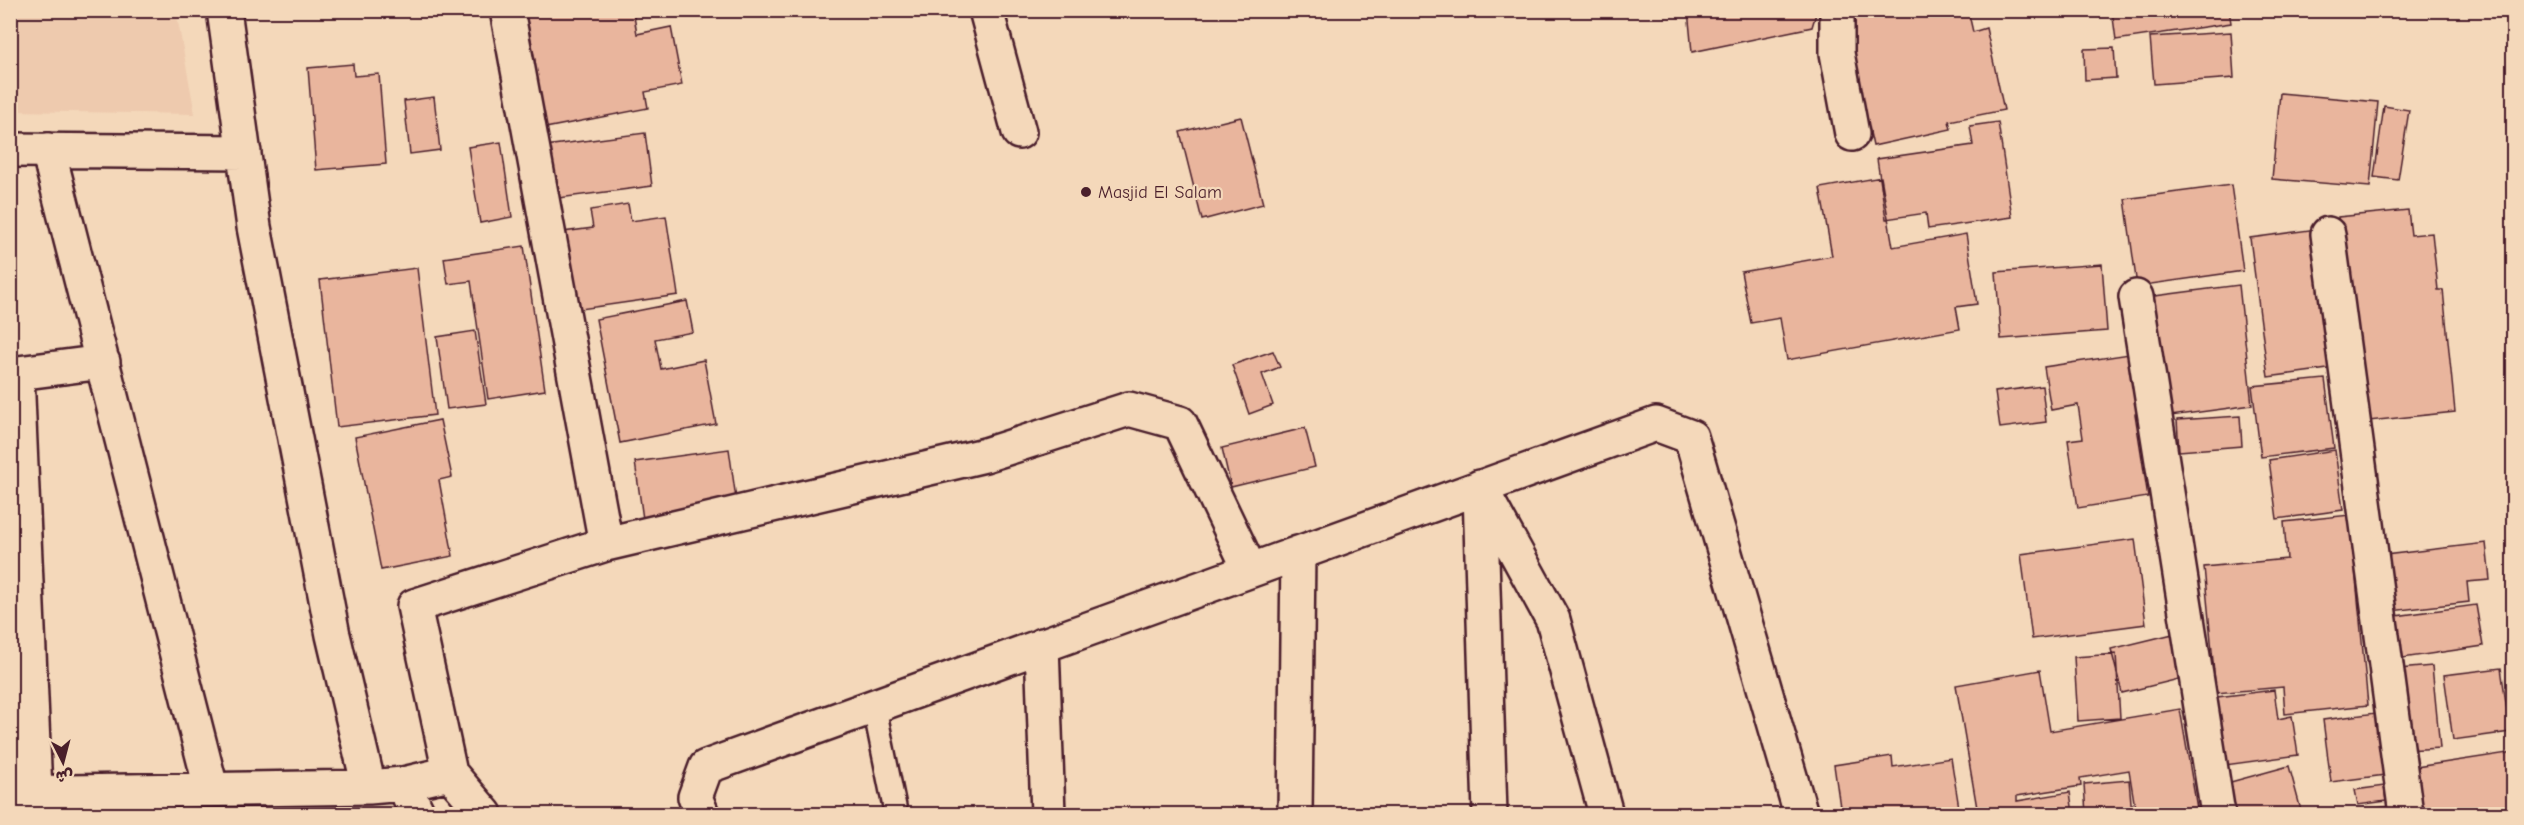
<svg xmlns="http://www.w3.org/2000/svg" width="2524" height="825" viewBox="0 0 2524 825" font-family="'Comic Neue','Playpen Sans Arabic',sans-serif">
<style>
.built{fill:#eecaae}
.building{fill:#e9b59d;stroke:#4a1f2b;stroke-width:1.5}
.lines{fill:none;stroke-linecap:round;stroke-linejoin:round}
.lane-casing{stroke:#4a1f2b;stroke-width:27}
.street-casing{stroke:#4a1f2b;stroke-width:38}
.lane{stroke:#f4d8ba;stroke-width:22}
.street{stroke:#f4d8ba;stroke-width:33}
.poi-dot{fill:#4a1f2b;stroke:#f4d8ba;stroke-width:2}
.labels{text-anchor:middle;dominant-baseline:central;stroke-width:4.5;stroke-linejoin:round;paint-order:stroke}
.poi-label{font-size:18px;fill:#4a1f2b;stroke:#f4d8ba;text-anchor:start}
</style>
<rect width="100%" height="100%" fill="#f4d8ba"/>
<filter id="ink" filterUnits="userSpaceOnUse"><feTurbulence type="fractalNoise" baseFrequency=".0167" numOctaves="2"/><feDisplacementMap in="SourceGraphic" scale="12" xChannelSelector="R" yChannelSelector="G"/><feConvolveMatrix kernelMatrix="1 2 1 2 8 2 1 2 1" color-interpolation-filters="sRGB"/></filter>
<g filter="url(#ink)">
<path class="built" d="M11,10L176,11L195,114L11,111Z"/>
<path class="building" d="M525,10H633L637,34L671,27L682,85L645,92L648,108L535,130L522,64L535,61Z
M1688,10H1817L1812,27L1692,52Z
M1843,10H1968L1973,32L1986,28L2004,110L1949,121L1951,129L1873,146Z
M2112,10H2229L2231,23L2116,40Z
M2231,32L2234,78L2154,84L2150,37Z
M2114,48L2116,78L2085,80L2084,49Z
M353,64L354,76L379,74L386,164L316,170L308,68Z
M2280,93L2378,102L2370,187L2272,179Z
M434,97L440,150L410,154L404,101Z
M2384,106L2409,110L2398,180L2374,177Z
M1241,117L1263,204L1202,220L1180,132Z
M1998,122L2012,217L1928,229L1926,213L1886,219L1877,159L1973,145L1970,126Z
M645,133L652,186L551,199L545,146Z
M501,142L512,217L480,223L468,147Z
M1881,177L1893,247L1966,234L1977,304L1956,307L1960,329L1787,360L1780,318L1751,323L1741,272L1832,256L1820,188Z
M2231,185L2243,271L2137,286L2125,199Z
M628,204L631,221L666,216L678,295L574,310L563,232L593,228L590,210Z
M2408,210L2411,235L2432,233L2438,290H2443L2455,412L2359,422L2338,217Z
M2317,229L2335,368L2268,377L2250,238Z
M524,246L545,390L488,399L471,281L448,284L444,258Z
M2102,264L2107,331L2001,339L1996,272Z
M417,268L435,415L337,427L320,280Z
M2239,285L2252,405L2163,417L2147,297Z
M687,301L693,332L655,339L661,369L704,360L716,424L620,443L596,319Z
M475,331L486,404L447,409L437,337Z
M1273,351L1280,367L1262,374L1273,405L1249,414L1232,365Z
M2136,353L2145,412L2135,414L2148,497L2078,508L2068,440L2083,438L2078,405L2051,410L2044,367Z
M2325,379L2334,448L2261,457L2252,386Z
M2042,386L2046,422L2000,428L1995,392Z
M2240,416L2242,446L2179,451L2177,420Z
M440,420L452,477L439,480L453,556L381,570L355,437Z
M1305,428L1315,467L1231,487L1222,448Z
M729,449L737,506L643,519L635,462Z
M2335,450L2343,510L2277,519L2269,460Z
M2350,515L2368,705L2285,714L2283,687L2216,693L2204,567L2287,559L2284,522Z
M2135,539L2146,624L2032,639L2021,554Z
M2486,543L2490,580L2467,582L2469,602L2391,611L2385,555Z
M2476,605L2483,646L2403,658L2396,616Z
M2177,633L2187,677L2122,693L2111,649Z
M2116,654L2120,718L2078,721L2074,657Z
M2432,666L2440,748L2406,750L2399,669Z
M2501,668L2510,732L2453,740L2444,675Z
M2040,670L2050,731L2180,709L2198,814H2136L2129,770L2080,778L2081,786L2017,796V801L2070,792L2073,814H1978L1956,685Z
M2274,690L2278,719L2292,716L2298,755L2218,766L2209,698Z
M2376,713L2385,775L2331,782L2323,720Z
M2514,752V814H2417L2410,768Z
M1892,756L1893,767L1951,758L1960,814H1841L1834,765Z
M2289,766L2302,814H2236L2227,783Z
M2129,780L2132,814H2086L2084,784Z
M2384,786L2386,801L2358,805L2355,790Z
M2392,806L2394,814H2328Z"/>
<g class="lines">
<defs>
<path id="lane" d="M874,706L896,814"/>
<path id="street" d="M224,10L254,227L333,635L369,787
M507,10L606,544
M986,10L1019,132
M1837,10V53L1852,134
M10,150L244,152
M48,150L211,788
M2328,234L2406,814
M2136,297L2218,814
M10,374L103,362
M17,374L36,814
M1480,487L1553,620L1606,814
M1480,492L1490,814
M1042,645L1048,814
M403,784L418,814
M10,793L369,787L403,784L450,773
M485,814L450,773L414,606L606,544L985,455L1129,409L1180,423L1250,570
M702,814L695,797L706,767L1656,424L1691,437L1801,814
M1295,814L1298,553"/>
</defs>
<use href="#lane" class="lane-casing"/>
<use href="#street" class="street-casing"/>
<use href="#lane" class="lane"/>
<use href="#street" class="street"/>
</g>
</g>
<circle class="poi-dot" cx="1086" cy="192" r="6"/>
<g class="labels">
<g class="poi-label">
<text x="1098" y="192">Masjid El Salam</text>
</g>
</g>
<rect width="2524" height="825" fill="none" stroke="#f4d8ba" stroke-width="36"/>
<rect x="18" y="18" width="2488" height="789" fill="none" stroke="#4a1f2b" stroke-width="2" filter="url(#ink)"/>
<g transform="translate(63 762) rotate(174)" stroke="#f4d8ba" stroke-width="4.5" paint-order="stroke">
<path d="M0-4.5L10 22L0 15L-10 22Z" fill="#4a1f2b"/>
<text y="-9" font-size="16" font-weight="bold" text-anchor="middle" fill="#4a1f2b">ش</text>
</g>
</svg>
